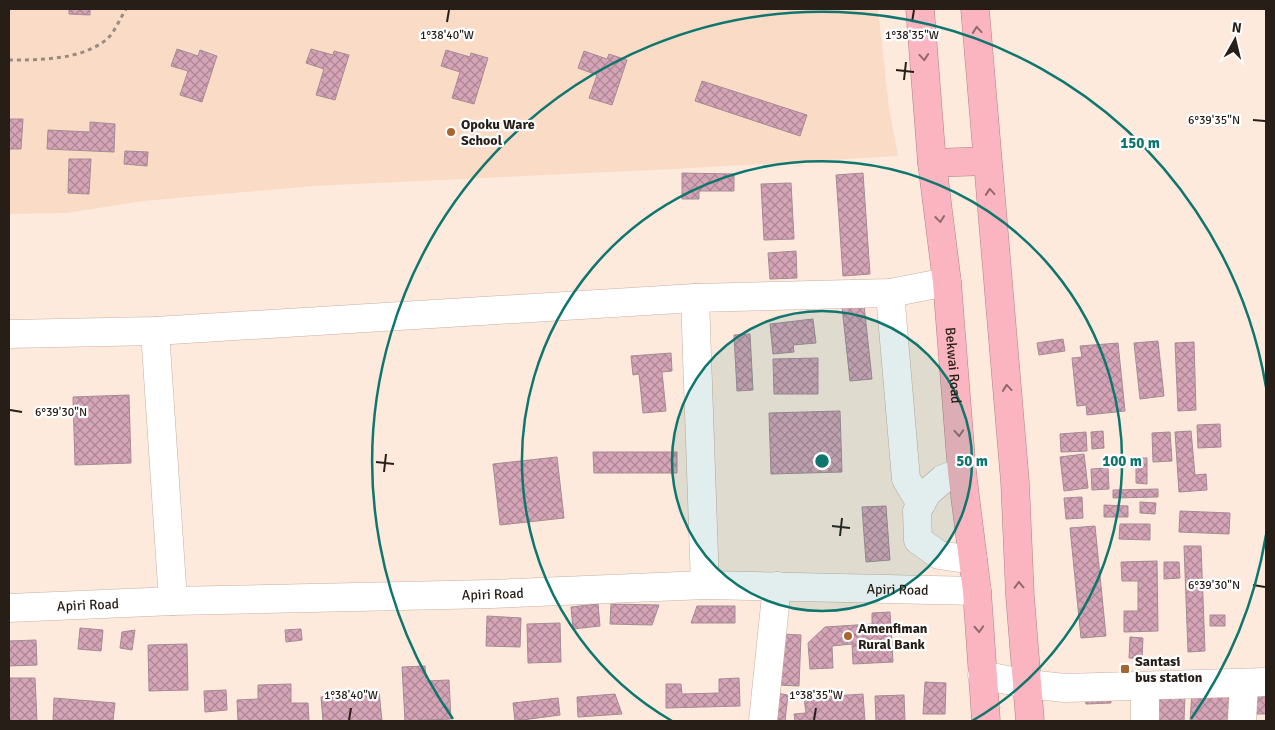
<svg xmlns="http://www.w3.org/2000/svg" width="1275" height="730" viewBox="0 0 1275 730" font-family="Signika,sans-serif">
<style>
.built{fill:#fadbc6}
.building{fill:url(#building-cross-hatch);stroke:#a58b94}
.lines{fill:none;stroke-linecap:round;stroke-linejoin:round}
.minor-casing{stroke:#c7b0a0;stroke-width:29}
.highway-casing{stroke:#b08085;stroke-width:29}
.path{stroke:#998b81;stroke-width:3;stroke-dasharray:4 4;stroke-linecap:butt}
.minor{stroke:#fff;stroke-width:28}
.highway{stroke:#fab5c0;stroke-width:28}
.oneway{stroke:#906a6c}
.ticks{fill:none;stroke:#271e18;stroke-width:2}
.ring{fill:none;stroke:#0f766e;stroke-width:2.5}
.poi-dot{fill:#a6662f;stroke:#fff;stroke-width:2}
.labels{text-anchor:middle;dominant-baseline:central;stroke-width:4.5;stroke-linejoin:round;paint-order:stroke}
.poi-label{font-size:14px;font-weight:bold;fill:#271e18;stroke:#fff;text-anchor:start}
.street-label{font-size:14px;fill:#271e18;stroke:#fff}
.ticks-label{font-size:12px;text-anchor:middle;fill:#271e18;stroke:#fff;stroke-width:4.5;stroke-linejoin:round;paint-order:stroke}
.centre{fill:#0f766e;stroke:#fff;stroke-width:2.5}
.ring-label{font-size:15px;text-anchor:middle;font-weight:bold;fill:#0f766e;stroke:#fff;stroke-width:4.5;stroke-linejoin:round;paint-order:stroke}
</style>
<defs>
<pattern id="building-cross-hatch" width="8" height="8" patternUnits="userSpaceOnUse" patternTransform="scale(1.25)"><rect width="8" height="8" fill="#d5a5b7"/><path d="M0 0l8 8M0 8l8-8" fill="none" stroke="#ad8694"/></pattern>
</defs>
<rect width="100%" height="100%" fill="#fdeadd"/>
<path class="built" d="M9,9H878L889,108L898,156L674,169L312,186L143,201L67,213L9,214Z"/>
<path class="building" d="M69,9H90V15L69,14Z
M177,49L198,56L200,50L217,56L202,102L180,95L188,71L171,66Z
M311,49L333,55L334,51L349,55L335,100L316,95L324,69L306,63Z
M446,50L470,57L471,53L488,58L474,104L452,98L460,72L441,66Z
M584,51L607,59L609,54L627,60L612,105L589,98L597,75L578,68Z
M702,81L807,115L800,136L695,101Z
M9,119H23L21,149H9Z
M90,122L115,124L114,152L47,149L48,130L90,132Z
M125,151L148,152L147,166L124,164Z
M69,159H91L89,194L68,193Z
M682,173L734,174V191H699V199H682Z
M863,173L870,274L843,276L836,175Z
M791,183L794,239L764,240L761,184Z
M796,251L797,278L770,279L768,253Z
M864,305L872,379L850,381L842,307Z
M813,319L816,343L793,345L794,352L773,354L770,324Z
M750,334L753,390L737,391L734,335Z
M1063,339L1065,351L1039,355L1037,343Z
M1158,341L1164,396L1140,399L1134,343Z
M1194,342L1196,410L1178,411L1175,343Z
M1118,343L1125,411L1087,415L1086,405L1077,406L1072,358L1082,357L1080,346Z
M671,353L672,371L662,372L666,411L643,413L639,374L633,375L631,356Z
M818,358V394H774L773,359Z
M129,395L131,463L75,465L73,397Z
M840,411L842,472L771,474L769,413Z
M1220,424L1221,447L1198,448L1197,425Z
M1103,431L1104,448L1092,449L1091,432Z
M1191,431L1195,475L1206,474L1207,490L1179,492L1175,432Z
M1086,432L1087,451L1061,452L1060,434Z
M1170,432L1172,461L1153,462L1152,433Z
M593,452H677V473H594Z
M1084,454L1088,488L1064,491L1060,457Z
M557,457L564,518L500,525L493,464Z
M1136,458H1147V484L1136,483Z
M1108,468L1109,489L1092,490L1091,469Z
M1158,489V497L1113,498V490Z
M1082,497L1083,518L1066,519L1064,498Z
M1140,502L1156,503L1155,514L1140,513Z
M1104,505L1128,506V517H1104Z
M886,506L890,560L866,562L862,507Z
M1180,511L1230,513L1229,534L1179,532Z
M1120,524H1150V540L1119,539Z
M1095,526L1106,636L1081,638L1070,528Z
M1184,546H1201L1205,651L1188,652Z
M1157,561L1158,631L1124,632V611H1138V581H1122L1121,562Z
M1164,562H1179L1180,578L1164,579Z
M598,604L600,626L573,629L571,607Z
M611,604L659,605L652,625L610,624Z
M697,606H735V623H691Z
M890,612L893,662L853,664L852,644L832,646L833,668L810,669L808,643L825,627L872,624V613Z
M1210,615H1225V626H1210Z
M487,616L521,618L520,647L486,646Z
M560,623L561,662L528,663L527,624Z
M80,628L103,630L101,651L78,649Z
M301,629L302,640L286,642L285,630Z
M135,630L132,650L120,648L122,632Z
M779,634L801,635L799,686L778,685Z
M1130,637L1143,638L1142,659L1129,658Z
M36,640L37,665L9,666V641Z
M187,644L188,690L149,691L148,645Z
M425,666L426,681L449,680L451,719L405,721L402,667Z
M9,678H35L37,721H9Z
M739,678L740,706L666,708V684H681L682,694L719,693V679Z
M925,682L946,683L945,714H923Z
M291,684V703H308L309,721H238L237,700L258,699V685Z
M226,690L227,710L205,712L204,691Z
M379,691L382,721H323L321,697Z
M1192,692L1234,695L1233,721H1190Z
M776,693L788,695L785,721H773Z
M615,694L622,714L578,717L577,697Z
M863,694L865,721H795L794,714L806,713L804,698Z
M1154,694L1185,695L1184,721H1153Z
M904,695L905,721H876L875,696Z
M1255,695H1266V714H1255Z
M1111,697V703L1086,704L1085,699Z
M54,698L115,703L113,721L53,720Z
M558,698L560,715L515,721L513,703Z"/>
<g class="lines">
<defs>
<g id="minor">
<path d="M890,293L906,479L921,504"/>
<path d="M695,298L705,585"/>
<path d="M155,331L173,601"/>
<path d="M9,334L155,331L695,298L890,293L947,282"/>
<path d="M962,472L943,479L927,493L917,511L918,540L939,555L973,560"/>
<path id="s1" d="M9,608L173,601L492,594L705,585L977,591"/>
<path d="M982,675L1027,684L1065,688L1266,682"/>
<path d="M1145,686V721"/>
<path d="M763,721L777,586"/>
<path d="M1242,721L1244,683"/>
</g>
<g id="highway">
<path id="s2" d="M920,9L932,163L947,282L962,472L977,591L986,721"/>
<path d="M975,9L1015,482L1020,596L1030,721"/>
<path d="M932,163L987,161"/>
</g>
</defs>
<use href="#minor" class="minor-casing"/>
<use href="#highway" class="highway-casing"/>
<path class="path" d="M9,60C40,60 82,60 107,39C115,32 120,18 126,9"/>
<use href="#minor" class="minor"/>
<use href="#highway" class="highway"/>
</g>
<defs><path id="oneway-chevron" d="M-2-3.5L2.5 0L-2 3.5" fill="none" stroke-width="1.6" stroke-linecap="round" stroke-linejoin="round" transform="scale(1.25)"/></defs>
<g class="oneway">
<use href="#oneway-chevron" transform="translate(977 30) rotate(-95)"/>
<use href="#oneway-chevron" transform="translate(924 57) rotate(85)"/>
<use href="#oneway-chevron" transform="translate(990 192) rotate(-95)"/>
<use href="#oneway-chevron" transform="translate(940 219) rotate(83)"/>
<use href="#oneway-chevron" transform="translate(1007 388) rotate(-95)"/>
<use href="#oneway-chevron" transform="translate(959 433) rotate(86)"/>
<use href="#oneway-chevron" transform="translate(1019 585) rotate(-92)"/>
<use href="#oneway-chevron" transform="translate(979 629) rotate(87)"/>
</g>
<path class="ticks" d="M447,22L449,10M912,22L914,10M896,70L914,72M904,80L906,62M1253,120L1265,121M10,410L22,412M376,462L394,464M384,472L386,454M832,526L850,528M840,536L842,518M1253,585L1265,587M349,720L351,708M814,720L816,708"/>
<circle cx="822" cy="461" r="150" fill="#0f766e" fill-opacity=".12"/>
<g class="ring">
<circle cx="822" cy="461" r="150"/>
<path d="M672 721A300 300 0 1 1 972 721"/>
<path d="M1266 535A450 450 0 0 1 1191 719M453 719A450 450 0 1 1 1266 387"/>
</g>
<g class="poi-dot">
<circle cx="451" cy="132" r="5"/>
<circle cx="848" cy="636" r="5"/>
<rect x="1120" y="664" width="10" height="10" rx="2.5"/>
</g>
<g class="labels">
<g class="poi-label">
<text x="461" y="124">Opoku Ware<tspan x="461" dy="16">School</tspan></text>
<text x="858" y="628">Amenfiman<tspan x="858" dy="16">Rural Bank</tspan></text>
<text x="1135" y="661">Santasi<tspan x="1135" dy="16">bus station</tspan></text>
</g>
<g class="street-label">
<text stroke="none"><textPath href="#s2" startOffset="358">Bekwai Road</textPath></text>
<text stroke="none"><textPath href="#s1" startOffset="889">Apiri Road</textPath></text>
<text stroke="none"><textPath href="#s1" startOffset="484">Apiri Road</textPath></text>
<text stroke="none"><textPath href="#s1" startOffset="79">Apiri Road</textPath></text>
</g>
</g>
<g class="ticks-label">
<text x="447" y="39">1°38'40"W</text>
<text x="912" y="39">1°38'35"W</text>
<text x="1214" y="124">6°39'35"N</text>
<text x="61" y="416">6°39'30"N</text>
<text x="1214" y="589">6°39'30"N</text>
<text x="351" y="699">1°38'40"W</text>
<text x="816" y="699">1°38'35"W</text>
</g>
<circle cx="822" cy="461" r="8" class="centre"/>
<g class="ring-label">
<text x="1140" y="148">150 m</text>
<text x="972" y="466">50 m</text>
<text x="1122" y="466">100 m</text>
</g>
<rect width="1275" height="730" fill="none" stroke="#271e18" stroke-width="20"/>
<g transform="translate(1235 40) rotate(8)" stroke="#ffffff" stroke-width="4" paint-order="stroke">
<path d="M0-4L9 19L0 12L-9 19Z" fill="#271e18"/>
<text y="-8" font-size="14" font-weight="bold" text-anchor="middle" fill="#271e18">N</text>
</g>
</svg>
